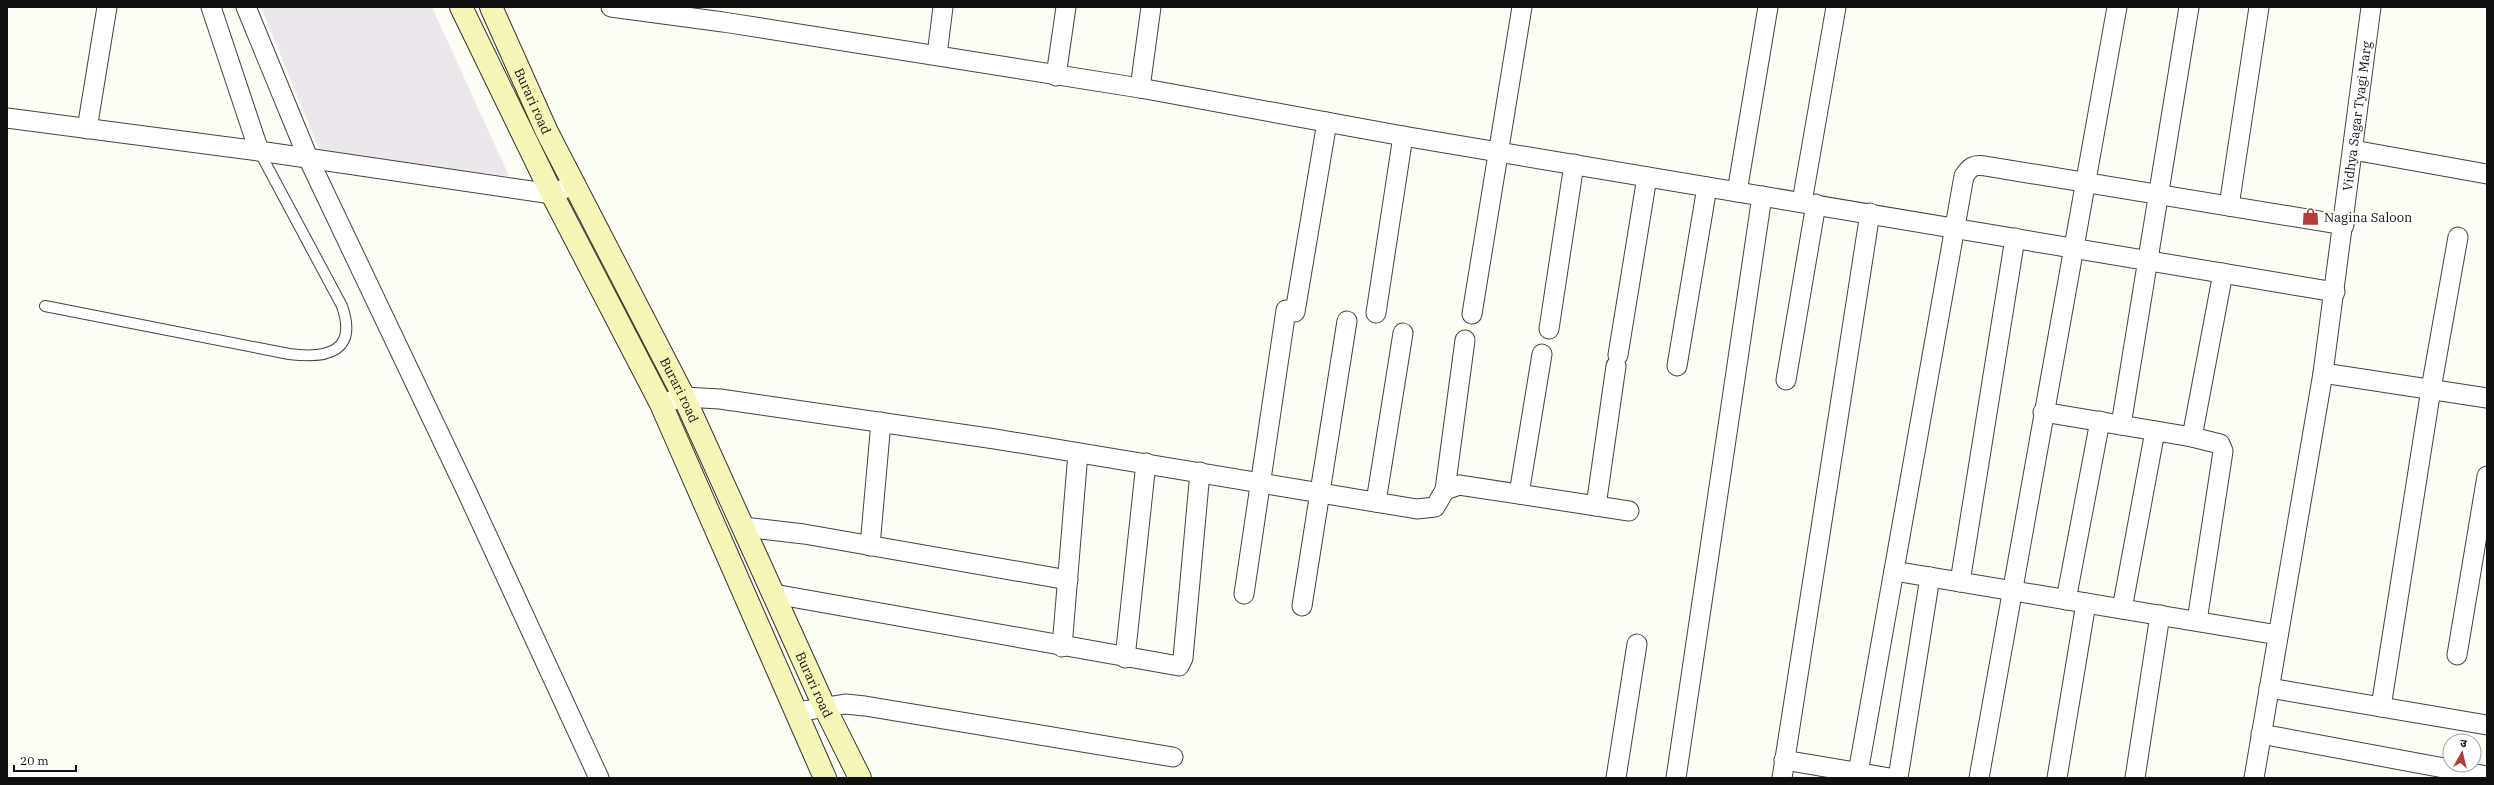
<svg xmlns="http://www.w3.org/2000/svg" width="2494" height="785" viewBox="0 0 2494 785" font-family="'IBM Plex Serif','Noto Sans Devanagari',serif">
<style>
.industrial{fill:#ede6ed}
.lines{fill:none;stroke-linecap:round;stroke-linejoin:round}
.service-casing{stroke:#434343;stroke-width:12}
.minor-casing{stroke:#434343;stroke-width:21}
.secondary-casing{stroke:#323232;stroke-width:24}
.service{stroke:#fff;stroke-width:10}
.minor{stroke:#fff;stroke-width:19}
.secondary{stroke:#f6f6b7;stroke-width:22}
.labels{text-anchor:middle;dominant-baseline:central;stroke-width:4;stroke-linejoin:round;paint-order:stroke}
.street-label{font-size:13px;fill:#101010;stroke:#fff}
.poi-label{font-size:13px;fill:#101010;stroke:#fff;text-anchor:start}
</style>
<rect width="100%" height="100%" fill="#fefdf5"/>
<path class="industrial" d="M261,7H432L509,176L322,156Z"/>
<g class="lines">
<defs>
<path id="service" d="M45,306L289,354C327,359 358,352 342,306L259,151"/>
<g id="minor">
<path d="M211,7L259,151"/>
<path d="M246,7L309,160L467,492L599,778"/>
<path d="M611,7L723,22L1140,88L1403,136L2335,292"/>
<path d="M937,55L943,7"/>
<path d="M1056,76L1066,7"/>
<path d="M1140,88L1151,7"/>
<path d="M7,118L259,151L552,194L575,184"/>
<path d="M87,129L107,7"/>
<path d="M2353,150L2487,174"/>
<path d="M1737,192L1768,7"/>
<path d="M1802,202L1836,7"/>
<path d="M2229,206L2259,7"/>
<path d="M1376,313L1403,136"/>
<path d="M1472,314L1522,7"/>
<path d="M1549,329L1574,164"/>
<path d="M1618,355L1647,177"/>
<path d="M1677,366L1707,187"/>
<path d="M2323,373L2487,398"/>
<path d="M1786,380L1816,204"/>
<path d="M661,404L684,397L720,399L995,439L1417,509L1435,507L1445,490L1459,485L1629,511"/>
<path d="M2043,412L2192,437L2220,444L2223,451L2222,458L2197,621"/>
<path d="M2121,425L2189,7"/>
<path d="M2192,437L2223,273"/>
<path d="M1445,490L1465,340"/>
<path d="M1519,494L1542,354"/>
<path d="M1376,502L1403,333"/>
<path d="M1596,506L1616,366"/>
<path d="M744,527L804,534L1068,580"/>
<path d="M870,546L881,422"/>
<path d="M1894,571L2278,635"/>
<path d="M1960,582L2015,238"/>
<path d="M774,594L1179,666L1183,658L1200,472"/>
<path d="M1244,594L1286,310L1295,312L1327,122"/>
<path d="M2066,600L2100,421"/>
<path d="M1302,606L1347,321"/>
<path d="M2122,609L2155,431"/>
<path d="M1062,647L1078,453"/>
<path d="M2457,655L2487,476"/>
<path d="M1125,658L1146,463"/>
<path d="M2269,688L2487,725"/>
<path d="M2381,707L2431,389L2458,237"/>
<path d="M797,712L845,704L865,706L1173,757"/>
<path d="M2261,734L2487,776"/>
<path d="M1784,760L1890,778"/>
<path d="M1858,773L1964,176C1970,167 1974,164 1985,166L2344,225"/>
<path d="M1616,778L1637,644"/>
<path d="M1676,778L1762,196"/>
<path d="M1782,778L1870,213"/>
<path d="M1898,778L1930,577"/>
<path d="M1979,778L2117,7"/>
<path d="M2057,778L2086,603"/>
<path d="M2135,778L2160,615"/>
<path id="s1" d="M2254,778L2323,373L2371,7"/>
</g>
<g id="secondary">
<path d="M461,7L552,194L661,404L825,778"/>
<path id="s2" d="M491,7L547,132L684,397L824,706L860,778"/>
</g>
</defs>
<use href="#service" class="service-casing"/>
<use href="#minor" class="minor-casing"/>
<use href="#secondary" class="secondary-casing"/>
<use href="#service" class="service"/>
<use href="#minor" class="minor"/>
<use href="#secondary" class="secondary"/>
</g>
<defs>
<symbol id="shop-bare" viewBox="-9 -9 18 18"><path d="M-5-2.5h2.3a2.7 3.5 0 0 1 5.4 0H5L5.5 6h-11ZM-1.5-2.5h3a1.5 2.3 0 0 0-3 0Z" fill="#b13f37" stroke="#fff" stroke-width="2.5" paint-order="stroke"/></symbol>
</defs>
<g fill-rule="evenodd">
<use href="#shop-bare" x="2298" y="204" width="25" height="25"/>
</g>
<g class="labels">
<g class="street-label">
<text stroke="none"><textPath href="#s2" startOffset="103">Burari road</textPath></text>
<text stroke="none"><textPath href="#s1" startOffset="670">Vidhya Sagar Tyagi Marg</textPath></text>
<text stroke="none"><textPath href="#s2" startOffset="427">Burari road</textPath></text>
<text stroke="none"><textPath href="#s2" startOffset="751">Burari road</textPath></text>
</g>
<g class="poi-label">
<text x="2324" y="217">Nagina Saloon</text>
</g>
</g>
<rect width="2494" height="785" fill="none" stroke="#101010" stroke-width="16"/>
<g transform="translate(2462 753) rotate(8)"><circle r="19" fill="#ffffff" stroke="#9f9f9f"/>
<path d="M0-3L7 15L0 10L-7 15Z" fill="#b13f37"/>
<text y="-6" font-size="11" font-weight="bold" text-anchor="middle" fill="#101010">उ</text>
</g>
<path d="M14 765v6h62v-6" fill="none" stroke="#101010" stroke-width="2"/>
<text x="20" y="765" font-size="12" fill="#101010" stroke="#ffffff" stroke-width="3" paint-order="stroke">20 m</text>
</svg>
